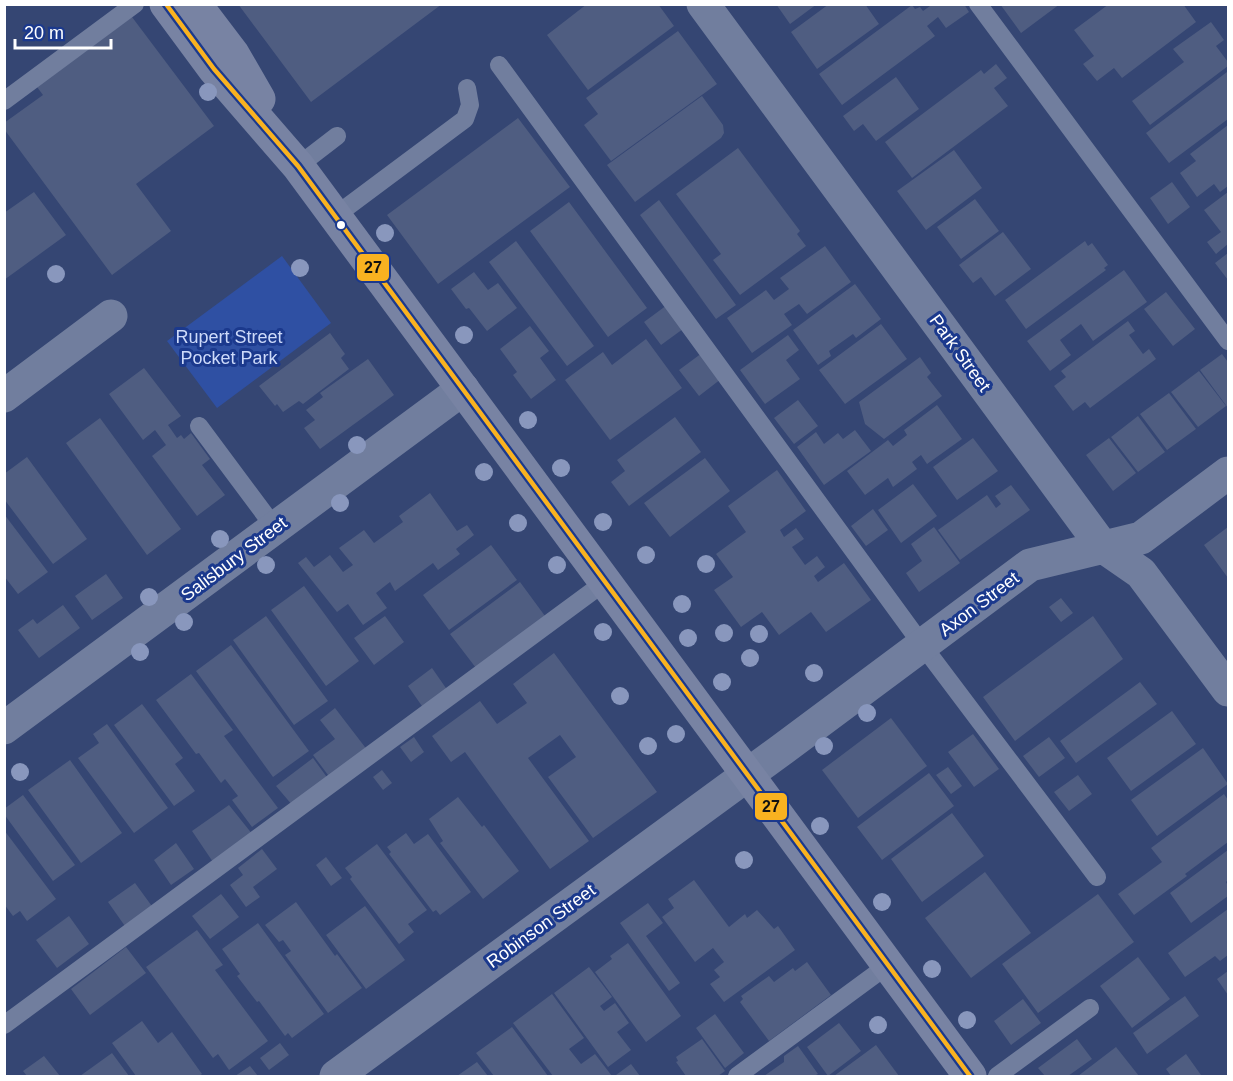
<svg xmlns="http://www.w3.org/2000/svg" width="1233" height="1081" viewBox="0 0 1233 1081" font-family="Helvetica,sans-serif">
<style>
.green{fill:#2f50a3}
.building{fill:#4f5d81}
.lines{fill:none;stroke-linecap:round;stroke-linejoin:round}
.service{stroke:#717e9e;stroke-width:18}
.minor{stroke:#717e9e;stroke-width:33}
.secondary{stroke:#7883a3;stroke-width:33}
.bus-1-casing{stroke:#1b398d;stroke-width:9}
.bus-1{stroke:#f9b220;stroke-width:4.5}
.tree{fill:#8997bd}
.bus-dot{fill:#fff;stroke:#1b398d;stroke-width:2}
.labels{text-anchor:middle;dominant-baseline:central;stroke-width:6;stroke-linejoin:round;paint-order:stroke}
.park-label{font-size:18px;fill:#cddafa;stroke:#1b398d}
.street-label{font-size:18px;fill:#fff;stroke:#1b398d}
.line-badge{stroke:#1b398d;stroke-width:2}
.pale-badge-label{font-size:16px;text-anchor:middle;font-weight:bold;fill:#111}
</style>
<rect width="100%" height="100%" fill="#354673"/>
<path class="green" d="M282,256L331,323L217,408L167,341Z"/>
<path class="building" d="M238,4H442L311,102Z
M587,4H658L674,26L588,90L547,35Z
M776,4H817L790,24Z
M829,4H865L879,24L817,69L791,32Z
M929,4H964L969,12L946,28L938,17L927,26L935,36L842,105L819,74L912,5L915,9L920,7L923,11L930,6Z
M1000,4H1060L1021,33Z
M1109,4H1183L1196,22L1122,78L1114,68L1097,81L1083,64L1094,56L1074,30Z
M132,17L214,126L136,184L171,231L112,275L4,129V123L43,95L37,87Z
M1211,22L1224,40L1216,46L1228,62V66L1150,125L1132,101L1184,62L1173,49Z
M678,31L717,84L611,161L584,125L598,114L586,98Z
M996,64L1007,78L994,88L1008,106L912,178L885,142L981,70L984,74Z
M1227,72L1228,119L1169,163L1146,133Z
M896,77L919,109L876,141L863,124L854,131L843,116Z
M702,96L723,125L724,133L721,138L635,202L607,165Z
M518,118L570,187L438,284L387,215Z
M1228,125V186L1220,192L1214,184L1197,197L1180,173L1196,161L1190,154Z
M738,148L800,231L797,234L806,246L740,295L713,260L721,254L676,194Z
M954,150L982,188L926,230L897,191Z
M1172,182L1190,207L1168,224L1150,198Z
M34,192L66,235L4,280V213Z
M1228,192V244L1216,254L1207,242L1221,232L1204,210Z
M975,199L999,231L961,259L937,227Z
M659,200L736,305L716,319L640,215Z
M569,202L647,308L608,337L530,231Z
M1003,232L1031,269L995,296L981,277L973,283L959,265Z
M516,241L594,346L567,366L489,262Z
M1085,241L1088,246L1092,243L1108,265L1104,268L1106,270L1026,329L1005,300Z
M825,246L851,282L807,314L799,304L784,314L792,325L752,353L727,318L766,290L774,300L789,289L780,278Z
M1228,253V280L1215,263Z
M1124,270L1147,302L1093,341L1081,324L1060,340L1071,355L1050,371L1027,341Z
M474,272L488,290L498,283L517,308L487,331L469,308L466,309L451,289Z
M855,284L881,319L856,338L853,334L829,351L831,356L818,365L793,330Z
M1166,292L1195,329L1173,346L1144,309Z
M667,305L683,329L661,345L644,322Z
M1128,321L1135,331L1129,335L1143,354L1149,349L1156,359L1090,408L1085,402L1073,411L1054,386L1066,377L1061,371Z
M881,324L907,359L845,404L819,370Z
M530,326L549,351L540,358L556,380L531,399L513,375L517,372L500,349Z
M330,333L345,354L341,358L349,369L303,404L299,401L283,412L277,404L275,406L259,386Z
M788,335L799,350L786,360L800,379L765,404L740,370Z
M646,339L682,388L610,440L565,380L603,352L612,365Z
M702,353L721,379L699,396L679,370Z
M1222,354L1228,362V408L1200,370Z
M920,357L931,373L927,377L942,396L884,439L865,424L859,402Z
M368,359L394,395L320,449L304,428L315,420L306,410L323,397L320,393Z
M144,368L181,416L168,425L177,438L181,435L184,439L191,433L210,459L202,465L225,495L197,516L152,456L166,445L155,430L143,440L109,394Z
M1199,371L1226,406L1198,427L1171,392Z
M1169,393L1196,429L1167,450L1140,414Z
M798,400L818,426L794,444L774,418Z
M937,405L962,439L927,464L921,455L912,462L917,469L893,487L888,478L865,495L847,471L888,440L893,446L907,435L904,430Z
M1138,416L1165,452L1138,472L1111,437Z
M675,417L701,452L629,506L611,482L625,471L617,460Z
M100,418L181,529L147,555L66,443Z
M855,430L871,451L824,485L797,447L816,432L824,444L838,433L843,439Z
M973,438L998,471L957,500L933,467Z
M1109,438L1136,473L1113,491L1086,455Z
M27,457L87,539L53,564L4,499V474Z
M705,458L730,491L670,537L644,503Z
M777,470L806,511L780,530L784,537L796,528L804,539L792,547L805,565L817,556L825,567L814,576L818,582L844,563L871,600L826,632L811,612L779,635L762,612L741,627L714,590L733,577L716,554L746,532L728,506Z
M913,484L937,516L901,543L878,510Z
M1011,485L1030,510L960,560L938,530L987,495L996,508L1001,504L995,496Z
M430,493L457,531L467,525L474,535L456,549L460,554L438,570L433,563L395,591L390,582L376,593L387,608L363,625L348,604L337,612L298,563L306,557L314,567L330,555L343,572L353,565L339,548L364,530L374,543L403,522L399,516Z
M873,509L888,530L866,546L851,526Z
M4,514L48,572L18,594L4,576Z
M934,527L960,563L919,592L906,573L922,561L911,544Z
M1228,527V578L1204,545Z
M491,545L517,580L449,630L423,595Z
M106,574L123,598L92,620L75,596Z
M520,582L545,616L476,668L450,634Z
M304,586L359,661L326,686L271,610Z
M1061,598L1073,613L1061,622L1049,607Z
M63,605L80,628L39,658L18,630L33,619L37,624Z
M266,616L328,701L294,725L233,640Z
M385,616L404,642L374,665L354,638Z
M1093,616L1123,659L1015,741L983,697Z
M231,645L309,751L273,777L196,671Z
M554,653L657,792L593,838L548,777L576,757L560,735L528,758L589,841L550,869L465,752L451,762L432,736L480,701L497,724L527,703L513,684Z
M432,668L448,691L424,709L408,686Z
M191,674L233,730L224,736L278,808L252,827L232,800L238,796L225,779L221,783L199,753L196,754L156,700Z
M1140,682L1157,704L1076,763L1060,741Z
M142,704L183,758L175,764L195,791L174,806L114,725Z
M335,708L368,751L331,779L313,755L335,739L320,720Z
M1172,711L1196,744L1131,791L1107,758Z
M891,718L927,766L858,818L822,770Z
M107,724L168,808L134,833L78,758L99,743L93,734Z
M973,734L999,769L974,787L948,752Z
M414,737L424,752L411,762L400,747Z
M1049,737L1065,758L1039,777L1023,756Z
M1203,748L1228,784L1157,836L1131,800Z
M313,758L329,780L293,806L276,786Z
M70,760L122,833L81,863L28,790Z
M948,767L962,786L951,794L936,775Z
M382,770L392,783L383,790L373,777Z
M929,773L954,806L882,860L857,827Z
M1078,775L1092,794L1069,811L1054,792Z
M1224,794L1228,800V842L1185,874L1187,876L1134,915L1118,894L1162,862L1151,848Z
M23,795L75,865L53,881L4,814V809Z
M458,797L482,827L484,825L519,871L483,899L440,843L443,841L429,819Z
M229,805L253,835L215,865L192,831Z
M952,813L984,856L922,902L891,859Z
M4,830L56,899L27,921L20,911L13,916L4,904Z
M406,833L414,844L428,834L471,892L440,915L436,910L433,912L389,854L391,852L387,847Z
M176,843L194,869L171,885L154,860Z
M377,844L427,910L408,924L414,932L399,944L350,879L352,877L345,868Z
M262,849L277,869L253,887L260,897L246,907L230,885L243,875L238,868Z
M1228,850V880L1226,882L1228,886V896L1191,923L1170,893Z
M326,857L342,878L331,886L316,865Z
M985,872L1031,933L971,978L925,918Z
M694,880L729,927L745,914L747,918L757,910L774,929L778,926L795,950L724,1002L710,984L720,977L714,970L724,962L713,948L695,962L662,917L674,908L668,899Z
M135,883L154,909L127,929L108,902Z
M221,894L239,917L210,939L192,916Z
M1098,894L1134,942L1038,1013L1002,964Z
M296,902L335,956L337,954L362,988L328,1013L285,955L291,951L283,940L279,942L265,925Z
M648,903L663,923L646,936L680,983L669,991L620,923Z
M365,906L405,960L366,989L326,935Z
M1228,909V955L1220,961L1215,956L1185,977L1168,953Z
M69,916L89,944L57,968L36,940Z
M258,923L324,1014L292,1038L288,1033L285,1036L259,1001L257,1002L237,976L240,974L222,949Z
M197,930L223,965L215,970L268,1041L229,1070L218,1054L213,1058L146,967Z
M628,943L681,1016L646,1042L595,972L612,959L610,956Z
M126,947L146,973L90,1015L71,989Z
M1138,957L1170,999L1132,1028L1100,986Z
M807,962L831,995L769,1041L740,1002L743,999L741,996L769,976L774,982L793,968L795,971Z
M589,967L612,997L600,1006L604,1011L615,1003L629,1023L617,1032L631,1050L608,1067L554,993Z
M1228,971V995L1217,979Z
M552,994L584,1038L569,1049L581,1064L595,1054L612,1076H553L513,1023Z
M1185,996L1199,1016L1147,1054L1133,1033Z
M1023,999L1041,1023L1011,1045L994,1021Z
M715,1014L744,1053L725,1068L696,1028Z
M142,1021L158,1043L172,1032L202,1074L199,1076H136L112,1043Z
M839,1023L861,1051L828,1076L807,1047Z
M512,1027L548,1076H494L476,1053Z
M702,1039L725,1071L718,1076H686L676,1062L678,1061L676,1057Z
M1077,1039L1092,1059L1068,1076H1045L1038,1068Z
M280,1043L289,1055L269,1070L260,1058Z
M876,1045L899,1076H834Z
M798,1046L818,1074L814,1076H764L784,1062V1056Z
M1116,1047L1139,1076H1078Z
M112,1053L129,1076H80Z
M1186,1054L1201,1075L1199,1076H1171L1166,1069Z
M44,1056L60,1076H27L23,1071Z
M477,1062L488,1076H457Z
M631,1064L640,1076H617L616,1075Z
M250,1066L258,1076H235Z"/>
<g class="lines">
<path class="service" d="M978,4L1228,341
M499,65L923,646L1097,877
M4,101L135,4
M298,166L337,136
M335,216L465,119L470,105L467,88
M199,426L275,528
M4,1025L605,582
M737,1076L888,965
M997,1076L1090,1008"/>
<path class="minor" d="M703,4L1102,546L1141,573L1228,690
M4,396L111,316
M4,728L463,389
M336,1076L780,751L1030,565L1141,538L1228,473"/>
<path class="secondary" d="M166,4L214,69L298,166L970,1076
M195,4L233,54L259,99"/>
<defs>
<path id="bus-1" d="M166,4L214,69L298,166L970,1076"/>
</defs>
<use href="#bus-1" class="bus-1-casing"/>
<use href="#bus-1" class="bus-1"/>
</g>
<g class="tree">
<circle cx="208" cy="92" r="9"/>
<circle cx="385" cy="233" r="9"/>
<circle cx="300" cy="268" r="9"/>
<circle cx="56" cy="274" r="9"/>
<circle cx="464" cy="335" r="9"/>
<circle cx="528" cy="420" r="9"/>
<circle cx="357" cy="445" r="9"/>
<circle cx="561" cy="468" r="9"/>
<circle cx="484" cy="472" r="9"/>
<circle cx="340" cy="503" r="9"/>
<circle cx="603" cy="522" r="9"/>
<circle cx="518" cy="523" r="9"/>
<circle cx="220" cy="539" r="9"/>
<circle cx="646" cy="555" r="9"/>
<circle cx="706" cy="564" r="9"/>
<circle cx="266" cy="565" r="9"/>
<circle cx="557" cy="565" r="9"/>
<circle cx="149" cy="597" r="9"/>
<circle cx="682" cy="604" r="9"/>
<circle cx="184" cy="622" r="9"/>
<circle cx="603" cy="632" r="9"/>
<circle cx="724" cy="633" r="9"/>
<circle cx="759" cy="634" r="9"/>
<circle cx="688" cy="638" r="9"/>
<circle cx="140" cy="652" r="9"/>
<circle cx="750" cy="658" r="9"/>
<circle cx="814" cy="673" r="9"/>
<circle cx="722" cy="682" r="9"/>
<circle cx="620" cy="696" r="9"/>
<circle cx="867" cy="713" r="9"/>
<circle cx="676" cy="734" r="9"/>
<circle cx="648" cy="746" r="9"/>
<circle cx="824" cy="746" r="9"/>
<circle cx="20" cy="772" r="9"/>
<circle cx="820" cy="826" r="9"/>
<circle cx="744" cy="860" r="9"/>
<circle cx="882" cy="902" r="9"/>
<circle cx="932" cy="969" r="9"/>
<circle cx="967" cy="1020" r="9"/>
<circle cx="878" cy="1025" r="9"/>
</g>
<circle class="bus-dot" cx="341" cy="225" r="5"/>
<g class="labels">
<g class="park-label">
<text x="229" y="337">Rupert Street<tspan x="229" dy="21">Pocket Park</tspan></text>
</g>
<g class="street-label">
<text transform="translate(960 353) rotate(54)">Park Street</text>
<text transform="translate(234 559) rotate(-37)">Salisbury Street</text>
<text transform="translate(979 604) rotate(-37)">Axon Street</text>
<text transform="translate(541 926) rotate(-36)">Robinson Street</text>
</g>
</g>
<g class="line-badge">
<rect x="356" y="253" width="34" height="29" rx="6" fill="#f9b220"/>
<rect x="754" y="792" width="34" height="29" rx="6" fill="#f9b220"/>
</g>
<g class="pale-badge-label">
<text x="373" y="273">27</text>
<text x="771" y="812">27</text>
</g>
<rect width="1233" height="1081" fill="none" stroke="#ffffff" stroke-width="12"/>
<path d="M15 39v9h96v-9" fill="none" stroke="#ffffff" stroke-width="3"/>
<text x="24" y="39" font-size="18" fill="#ffffff" stroke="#1b398d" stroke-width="4.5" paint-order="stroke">20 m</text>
</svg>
